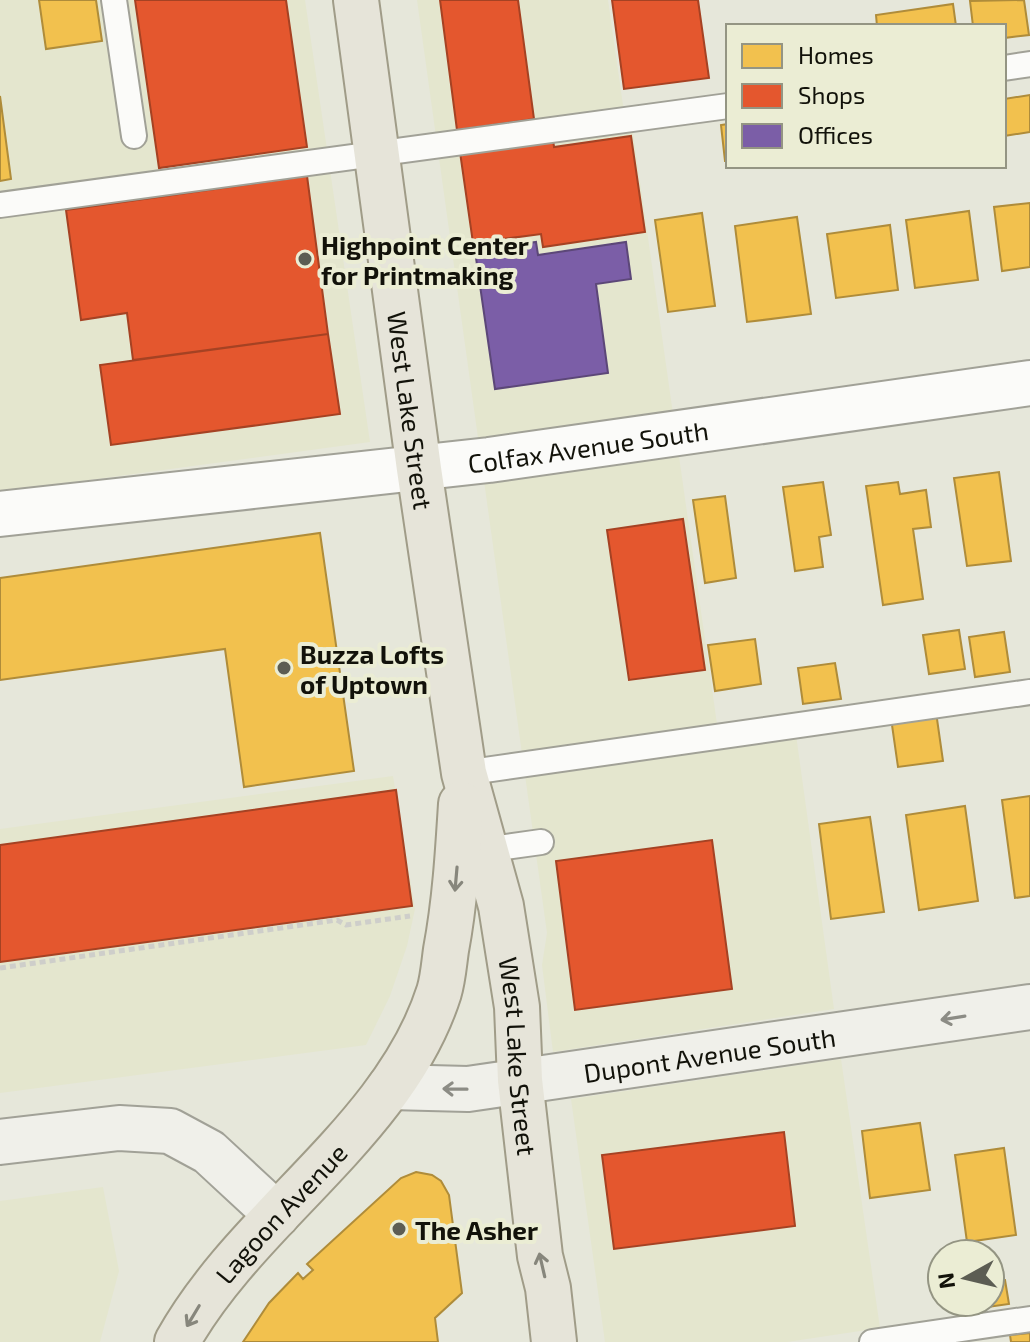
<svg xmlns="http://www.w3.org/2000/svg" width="1030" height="1342" viewBox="0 0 1030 1342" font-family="'Exo 2',sans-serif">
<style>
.built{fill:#e4e6ce}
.homes{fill:#f2c14e;stroke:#af8c3a;stroke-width:2}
.shops{fill:#e4572e;stroke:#a54223;stroke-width:2}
.offices{fill:#7b5ea7;stroke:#5c4778;stroke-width:2}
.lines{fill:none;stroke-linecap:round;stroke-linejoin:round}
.lane-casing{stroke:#a1a197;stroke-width:28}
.street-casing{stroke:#a1a197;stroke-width:48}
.secondary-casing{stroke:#a1a197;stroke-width:48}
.primary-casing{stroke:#a09c88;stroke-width:48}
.path{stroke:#cececa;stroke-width:5;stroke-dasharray:6 4;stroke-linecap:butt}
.lane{stroke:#fbfbf9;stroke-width:24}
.street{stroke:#fbfbf9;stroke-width:44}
.secondary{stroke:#f0f0ea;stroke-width:44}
.primary{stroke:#e6e4d9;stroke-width:44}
.oneway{stroke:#87867c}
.oneway2{stroke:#8c8c85}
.poi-dot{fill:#5c5d53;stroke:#ebedd4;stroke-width:3}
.labels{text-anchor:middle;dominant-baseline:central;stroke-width:8;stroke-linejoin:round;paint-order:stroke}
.poi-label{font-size:26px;font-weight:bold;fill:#12120a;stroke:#ebedd4;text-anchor:start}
.street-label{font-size:26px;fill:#12120a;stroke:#ebedd4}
</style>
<rect width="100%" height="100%" fill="#e6e7da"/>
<path class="built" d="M0,0H305L370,442L0,492Z
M417,0H608L623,105L633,132L717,724L793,713L834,1009L553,1052L542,965L547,933Z
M393,776L415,909L407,946L390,996L366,1045L0,1093V829Z
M841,1059L880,1328L787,1342H605L571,1099Z
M103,1187L119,1271L100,1342H0V1201Z"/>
<path class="homes" d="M39,0H96L102,41L46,49Z
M1024,0L1029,35L1004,38V26H973L970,1Z
M953,4L956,26H877L876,15Z
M1030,95V132L1004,136V99Z
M0,96L11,179L0,181Z
M728,124V161H725L721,125Z
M1030,203V267L1002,271L994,207Z
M969,211L978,280L915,288L906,220Z
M702,213L715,306L668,312L655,220Z
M797,217L811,314L747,322L735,226Z
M890,225L898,290L836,298L827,234Z
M999,472L1011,561L967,566L954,478Z
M823,482L831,535L819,537L823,567L795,571L783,487Z
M898,482L900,494L926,490L931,527L913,529L923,599L883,605L866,486Z
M725,496L736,578L705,583L693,500Z
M320,533L354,771L244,787L225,649L0,680V578Z
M959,630L965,669L929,674L923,635Z
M1004,632L1010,672L975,677L969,637Z
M755,639L761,684L715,691L708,645Z
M835,663L841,699L803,704L798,668Z
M936,712L943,761L898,767L891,718Z
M1030,796V896L1015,898L1002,800Z
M965,806L978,901L919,910L906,815Z
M870,817L884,912L831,919L819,824Z
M920,1123L930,1190L870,1198L862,1131Z
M1004,1148L1016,1235L967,1242L955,1155Z
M416,1172L432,1175L441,1181L449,1195L462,1293L435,1318L438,1342H243L269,1303L298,1273L303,1279L313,1270L307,1264L401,1178Z
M1005,1280L1009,1304L973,1309L972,1302H990V1282Z
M1030,1333V1342H1011L1010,1335Z"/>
<path class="shops" d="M135,0H286L307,147L159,168Z
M440,0H518L534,119L457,130Z
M612,0H698L709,78L624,89Z
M631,136L645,232L543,247L541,234L473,243L460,152L553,139L554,147Z
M307,176L328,334L133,360L127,313L81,320L66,210Z
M328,334L340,414L111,445L100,365Z
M683,519L705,670L629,680L607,530Z
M396,790L412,906L0,962V845Z
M712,840L732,989L575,1010L556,861Z
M784,1132L795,1226L614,1249L602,1155Z"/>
<path class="offices" d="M536,242L538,255L626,242L631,279L596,284L608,373L495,389L475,251Z"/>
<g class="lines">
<defs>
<path id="lane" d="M114,0L134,136
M1004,68L1030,64
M0,205L728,106
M464,773L1030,692
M485,850L541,842
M872,1342L1030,1319"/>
<g id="street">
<path id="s1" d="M0,514L489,460L1030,383"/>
</g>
<g id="secondary">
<path id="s2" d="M390,1087L468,1089L1030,1007"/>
<path d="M0,1142L119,1128L170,1131L209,1152L277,1215"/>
</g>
<g id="primary">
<path id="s3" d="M356,0L419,469L464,773L501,906L517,1007L520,1080L540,1256L548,1288L554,1342"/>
<path id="s4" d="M177,1342C247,1216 395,1131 439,992C443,979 444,964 446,950C455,902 458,853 461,804"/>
</g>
</defs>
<use href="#lane" class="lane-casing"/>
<use href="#street" class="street-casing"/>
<use href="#secondary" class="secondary-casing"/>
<use href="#primary" class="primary-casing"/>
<path class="path" d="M0,968L337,920L346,925L410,916"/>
<use href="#lane" class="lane"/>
<use href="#street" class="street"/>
<use href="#secondary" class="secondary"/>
<use href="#primary" class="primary"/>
</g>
<defs><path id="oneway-shaft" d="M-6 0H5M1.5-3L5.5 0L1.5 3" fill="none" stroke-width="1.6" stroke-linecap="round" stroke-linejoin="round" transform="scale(2)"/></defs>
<g class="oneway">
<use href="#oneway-shaft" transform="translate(456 879) rotate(95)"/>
<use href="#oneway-shaft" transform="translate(542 1265) rotate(-103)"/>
<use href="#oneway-shaft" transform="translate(193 1316) rotate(121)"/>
</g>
<g class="oneway2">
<use href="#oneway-shaft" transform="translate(953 1018) rotate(171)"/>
<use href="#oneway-shaft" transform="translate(455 1089) rotate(-179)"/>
</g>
<g class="poi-dot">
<circle cx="305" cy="259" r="8"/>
<circle cx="284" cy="668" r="8"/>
<circle cx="399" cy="1229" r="8"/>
</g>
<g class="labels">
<g class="poi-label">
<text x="321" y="244">Highpoint Center<tspan x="321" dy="30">for Printmaking</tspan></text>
<text x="300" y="653">Buzza Lofts<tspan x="300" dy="30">of Uptown</tspan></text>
<text x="415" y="1229">The Asher</text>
</g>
<g class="street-label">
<text stroke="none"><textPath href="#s3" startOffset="414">West Lake Street</textPath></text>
<text stroke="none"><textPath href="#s1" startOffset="592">Colfax Avenue South</textPath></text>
<text stroke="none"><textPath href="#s2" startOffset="322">Dupont Avenue South</textPath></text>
<text stroke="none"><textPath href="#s3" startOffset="1070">West Lake Street</textPath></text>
<text stroke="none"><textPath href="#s4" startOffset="166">Lagoon Avenue</textPath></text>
</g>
</g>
<rect x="726" y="24" width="280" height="144" fill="#ebedd4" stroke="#949583" stroke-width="2"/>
<rect x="742" y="44" width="40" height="24" fill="#f2c14e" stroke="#949583" stroke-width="2"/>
<text x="798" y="64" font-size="24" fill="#12120a">Homes</text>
<rect x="742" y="84" width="40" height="24" fill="#e4572e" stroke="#949583" stroke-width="2"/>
<text x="798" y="104" font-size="24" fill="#12120a">Shops</text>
<rect x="742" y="124" width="40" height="24" fill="#7b5ea7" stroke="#949583" stroke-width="2"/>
<text x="798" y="144" font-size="24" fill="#12120a">Offices</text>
<g transform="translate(966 1278) rotate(262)"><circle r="38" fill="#ebedd4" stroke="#949583" stroke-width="2"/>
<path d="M0-6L14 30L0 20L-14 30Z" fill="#5c5d53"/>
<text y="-12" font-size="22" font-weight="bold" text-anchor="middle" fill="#12120a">N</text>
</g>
</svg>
